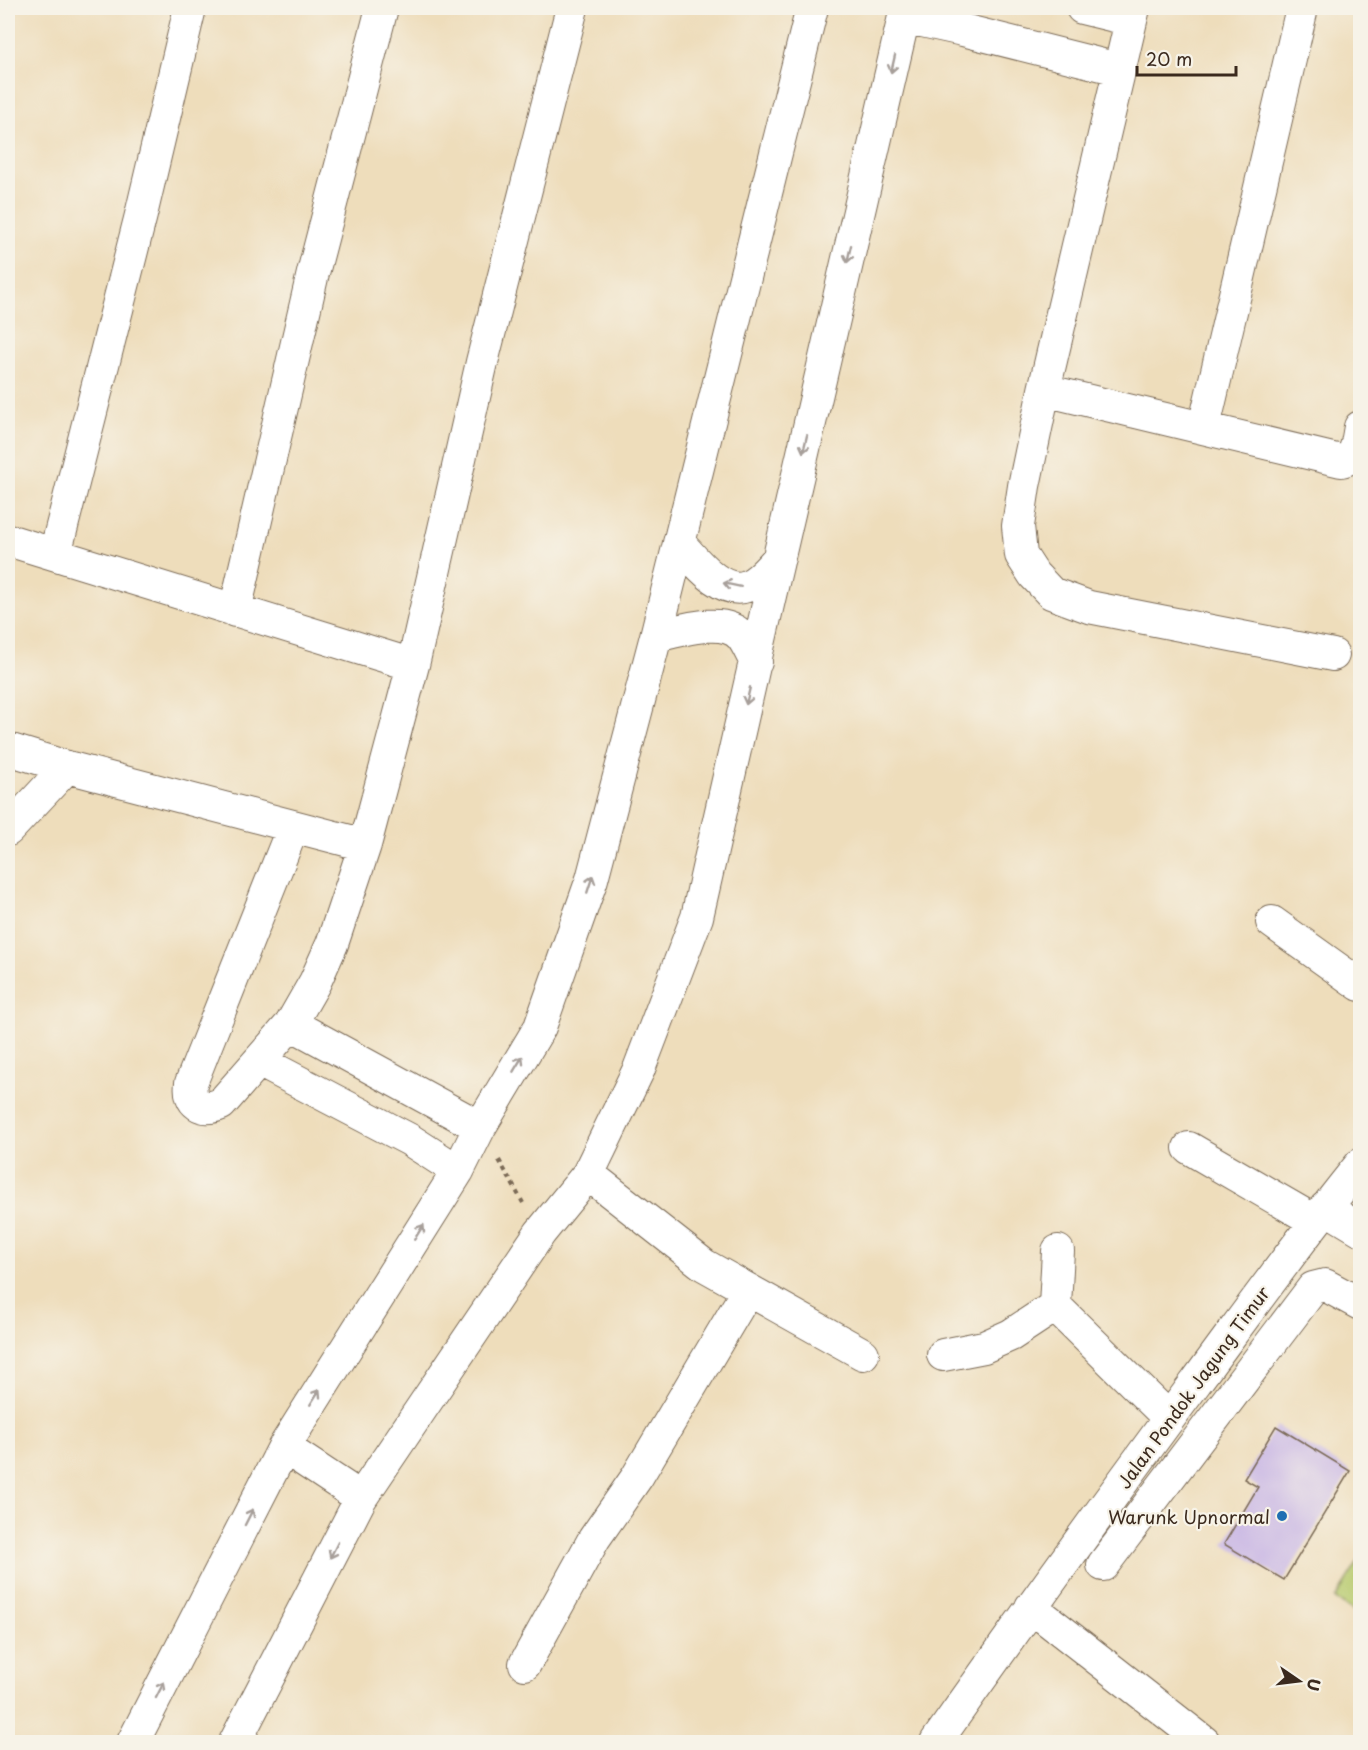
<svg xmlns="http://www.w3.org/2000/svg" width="1368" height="1750" viewBox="0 0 1368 1750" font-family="'Playpen Sans',sans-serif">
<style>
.garden{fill:#b7ca6d;stroke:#797a46;stroke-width:1.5}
.building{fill:#c8b5e4}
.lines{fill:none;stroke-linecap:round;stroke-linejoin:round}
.minor-casing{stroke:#7a6955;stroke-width:34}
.path{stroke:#7a6955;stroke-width:4;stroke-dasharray:4.5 4.5;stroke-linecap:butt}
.minor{stroke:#fff;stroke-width:32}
.oneway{stroke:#a79f9a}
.poi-dot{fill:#1f6fb2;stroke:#f7f3e8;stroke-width:2}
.labels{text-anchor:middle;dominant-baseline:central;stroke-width:4.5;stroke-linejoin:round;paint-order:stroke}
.street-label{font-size:18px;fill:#3b2a1e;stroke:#f7f3e8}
.poi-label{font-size:18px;fill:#3b2a1e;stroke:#f7f3e8;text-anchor:end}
</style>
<rect width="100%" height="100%" fill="#f7f3e8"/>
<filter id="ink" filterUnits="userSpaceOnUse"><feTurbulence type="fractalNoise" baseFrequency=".0167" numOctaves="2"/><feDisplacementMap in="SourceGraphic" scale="12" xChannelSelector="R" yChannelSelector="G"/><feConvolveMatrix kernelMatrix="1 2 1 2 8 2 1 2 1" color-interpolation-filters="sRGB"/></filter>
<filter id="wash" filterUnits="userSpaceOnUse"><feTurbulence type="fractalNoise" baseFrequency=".008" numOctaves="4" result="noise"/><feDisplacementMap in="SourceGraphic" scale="24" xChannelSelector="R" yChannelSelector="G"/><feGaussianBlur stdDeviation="1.35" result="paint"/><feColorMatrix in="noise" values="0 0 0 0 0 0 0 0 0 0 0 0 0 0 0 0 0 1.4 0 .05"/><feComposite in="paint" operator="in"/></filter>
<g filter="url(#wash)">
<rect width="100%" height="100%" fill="#edb"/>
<path class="garden" d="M1360,1559V1615L1335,1599Z"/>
<g id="blocks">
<path class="building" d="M1276,1426L1350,1471L1284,1580L1224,1544L1258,1487L1244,1479Z"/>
</g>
</g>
<g filter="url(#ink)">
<use href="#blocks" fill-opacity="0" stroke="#7a6955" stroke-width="1.5"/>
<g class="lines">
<defs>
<path id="minor" d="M1082,8L1131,20
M1134,8L1044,390L1024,486L1018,526L1021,555L1034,575L1051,593L1089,607L1333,655
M904,17L963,30L1118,69
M1044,390L1341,461C1357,459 1357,442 1360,427
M1204,427L1302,8
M8,540L413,665
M679,543C694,559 721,596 747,586C760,581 770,567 779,558
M55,554L141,215L190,8
M235,611L313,273L382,8
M656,636C679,631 725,615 742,637C748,645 751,654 756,662
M8,749L67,767L365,845
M293,827L191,1083C188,1104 202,1112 221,1104L291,1024L315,982L332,944L365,845L413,665L482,362L572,8
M8,830L67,767
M1272,922L1360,985
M291,1024L480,1127
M259,1061L410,1140L458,1171
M1189,1148L1315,1221
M588,1174L704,1265L863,1354
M1325,1208L1360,1229
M1058,1251L1055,1306L1169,1418
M943,1355L984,1347L1011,1335L1055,1306
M284,1447L361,1498
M1103,1565L1313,1288L1325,1285L1360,1304
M1031,1607L1204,1742
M525,1664L594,1539L637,1477L748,1290
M133,1742L284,1447L458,1171L480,1127L540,1027L592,879L656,636L812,8
M235,1742L361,1498L540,1233L588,1174L639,1069L697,917L769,600L906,8
M936,1742C1021,1621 1108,1501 1196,1382C1250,1309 1303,1235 1360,1165"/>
</defs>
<use href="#minor" class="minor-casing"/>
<path class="path" d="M499,1160L523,1203"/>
<use href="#minor" class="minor"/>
</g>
<defs><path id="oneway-shaft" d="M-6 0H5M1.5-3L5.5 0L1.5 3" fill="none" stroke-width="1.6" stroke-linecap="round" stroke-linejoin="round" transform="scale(1.5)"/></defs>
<g class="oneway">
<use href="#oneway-shaft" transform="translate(893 64) rotate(103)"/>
<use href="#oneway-shaft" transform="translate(849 254) rotate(103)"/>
<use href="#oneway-shaft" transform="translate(805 444) rotate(103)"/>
<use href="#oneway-shaft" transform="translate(732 585) rotate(-168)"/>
<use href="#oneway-shaft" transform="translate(748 696) rotate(103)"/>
<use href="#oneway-shaft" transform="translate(590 884) rotate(-72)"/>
<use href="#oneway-shaft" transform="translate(518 1064) rotate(-59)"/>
<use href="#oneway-shaft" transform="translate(419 1232) rotate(-58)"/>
<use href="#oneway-shaft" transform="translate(315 1397) rotate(-58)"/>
<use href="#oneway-shaft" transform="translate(249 1517) rotate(-63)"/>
<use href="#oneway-shaft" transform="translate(334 1550) rotate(117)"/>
<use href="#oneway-shaft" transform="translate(160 1690) rotate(-63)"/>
</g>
</g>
<circle class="poi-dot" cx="1282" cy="1516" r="6"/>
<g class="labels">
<g class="street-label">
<text transform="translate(1193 1387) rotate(-54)">Jalan Pondok Jagung Timur</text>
</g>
<g class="poi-label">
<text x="1270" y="1516">Warunk Upnormal</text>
</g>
</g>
<rect width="1368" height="1750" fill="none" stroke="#f7f3e8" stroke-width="30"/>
<g transform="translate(1299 1681) rotate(104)" stroke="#f7f3e8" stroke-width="4.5" paint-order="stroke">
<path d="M0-4.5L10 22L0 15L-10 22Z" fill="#3b2a1e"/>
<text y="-9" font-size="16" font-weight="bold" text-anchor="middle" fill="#3b2a1e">U</text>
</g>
<path d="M1137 66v9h99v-9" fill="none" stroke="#3b2a1e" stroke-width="3"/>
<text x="1146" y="66" font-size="18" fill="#3b2a1e" stroke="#f7f3e8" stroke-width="4.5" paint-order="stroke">20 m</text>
</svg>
